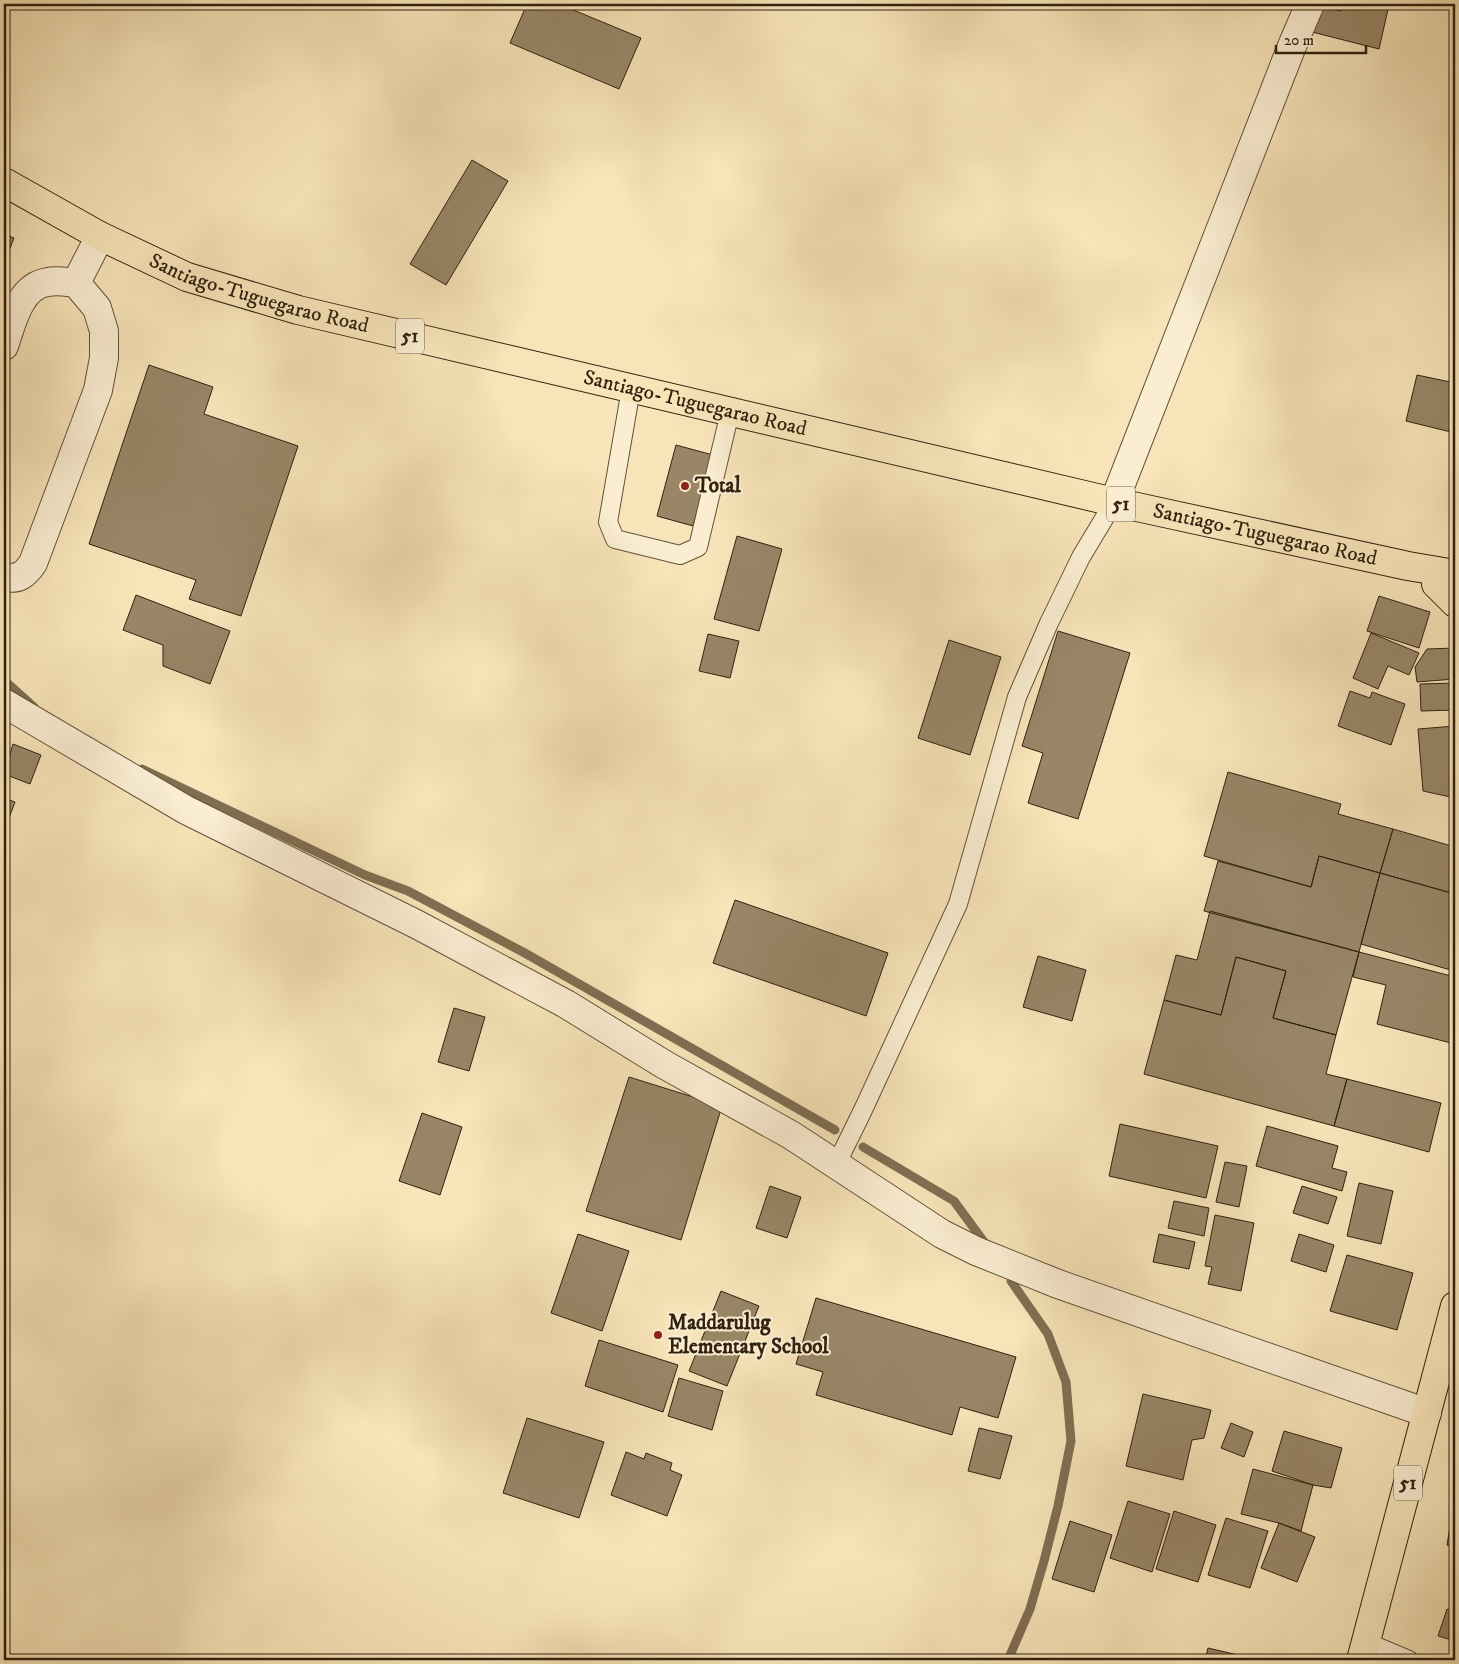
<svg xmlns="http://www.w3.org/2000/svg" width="1459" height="1664" viewBox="0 0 1459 1664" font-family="'IM FELL DW Pica',serif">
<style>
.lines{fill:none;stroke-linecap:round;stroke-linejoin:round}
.stream{stroke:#806e52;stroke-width:9}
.building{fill:#988667;stroke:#31210f}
.lane-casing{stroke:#625239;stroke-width:20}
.street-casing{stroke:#625239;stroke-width:30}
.highway-casing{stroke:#31210f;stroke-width:30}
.lane{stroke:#faedd1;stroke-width:18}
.street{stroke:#faedd1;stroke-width:28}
.highway{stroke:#f7e4b8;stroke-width:28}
.poi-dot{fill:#8f2418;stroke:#faedd1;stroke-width:2}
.labels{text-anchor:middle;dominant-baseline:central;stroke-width:4;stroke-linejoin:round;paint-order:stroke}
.shield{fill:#faedd1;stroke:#6d5e49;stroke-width:1}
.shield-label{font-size:20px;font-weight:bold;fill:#31210f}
.street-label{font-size:21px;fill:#31210f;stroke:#faedd1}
.poi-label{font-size:21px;font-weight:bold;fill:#31210f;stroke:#faedd1;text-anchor:start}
</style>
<rect width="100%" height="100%" fill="#f7e4b8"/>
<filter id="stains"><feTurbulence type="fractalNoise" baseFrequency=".004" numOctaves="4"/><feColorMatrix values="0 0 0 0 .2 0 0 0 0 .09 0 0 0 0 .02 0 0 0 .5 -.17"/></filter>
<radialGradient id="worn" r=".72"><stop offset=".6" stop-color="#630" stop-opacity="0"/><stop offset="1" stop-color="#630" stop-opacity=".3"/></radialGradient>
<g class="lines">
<path class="stream" d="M4,680L34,707
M142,769L365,875L408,891L523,952L835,1130
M863,1147L954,1201L987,1246
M1008,1660L1030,1609L1044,1561L1058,1506L1071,1441L1066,1382L1048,1334L1011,1281"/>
</g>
<path class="building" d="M527,4H559L641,38L619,89L510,43Z
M1343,4L1389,5L1379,49L1312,32L1321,7L1341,11Z
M472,160L508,181L446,285L410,264Z
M4,234L14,238L4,264Z
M149,365L213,387L204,414L298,446L241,616L189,599L196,580L89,544Z
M1417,375L1455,383V433L1406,421Z
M676,445L713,455L693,526L657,516Z
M737,536L782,549L759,631L714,619Z
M136,595L230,631L210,684L163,666V645L123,630Z
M1379,596L1430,612L1419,648L1367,631Z
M1058,631L1130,653L1078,819L1028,803L1043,753L1022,746Z
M1371,633L1419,653L1409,675L1388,666L1378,689L1353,678Z
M708,634L739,641L730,678L699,671Z
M949,640L1001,657L970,755L918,738Z
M1455,648V679L1417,682L1415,667L1427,649Z
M1455,683V710L1421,711L1420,684Z
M1350,691L1370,698L1372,692L1405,704L1391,745L1338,726Z
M1455,726V798L1423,791L1418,729Z
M13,744L41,755L30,784L4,774Z
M1228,772L1341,804L1338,814L1393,829L1380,873L1319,856L1311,887L1204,856Z
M4,798L15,802L4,831Z
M1393,829L1455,847V894L1380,873Z
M1319,856L1380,873L1359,952L1204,911L1218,861L1311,887Z
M1380,873L1455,894L1454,971L1361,944Z
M735,900L888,953L866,1016L713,963Z
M1210,911L1359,952L1336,1035L1273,1018L1286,971L1236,957L1221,1015L1164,1000L1176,955L1197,960Z
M1359,952L1455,977V1044L1377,1024L1386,985L1353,977Z
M1038,956L1086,970L1072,1021L1023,1007Z
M1236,957L1286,971L1273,1018L1336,1035L1326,1074L1347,1079L1334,1126L1144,1074L1164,1000L1221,1015Z
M454,1008L485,1017L469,1071L438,1062Z
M629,1077L722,1106L681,1240L586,1211Z
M1347,1079L1441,1103L1429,1152L1334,1126Z
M422,1113L462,1127L440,1195L399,1181Z
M1120,1124L1218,1146L1206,1198L1109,1176Z
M1267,1126L1338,1146L1332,1168L1347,1172L1342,1191L1256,1166Z
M1225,1162L1247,1166L1239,1207L1216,1202Z
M1359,1183L1393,1191L1381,1244L1347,1236Z
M770,1186L801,1197L787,1238L756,1228Z
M1302,1186L1337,1197L1328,1224L1293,1213Z
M1174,1201L1209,1208L1204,1236L1168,1228Z
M1215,1215L1254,1223L1241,1291L1208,1284L1212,1267L1205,1266Z
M578,1234L629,1251L602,1331L551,1313Z
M1159,1234L1195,1242L1189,1269L1153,1262Z
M1299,1234L1334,1245L1326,1272L1291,1261Z
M1347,1255L1413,1273L1397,1330L1330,1311Z
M721,1291L759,1306L727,1386L689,1371Z
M816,1298L1016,1357L998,1418L960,1407L952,1435L816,1395L823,1372L796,1364Z
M599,1340L678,1365L663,1412L585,1386Z
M679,1378L723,1391L712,1430L668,1416Z
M1143,1394L1211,1410L1204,1438L1192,1440L1183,1480L1126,1466Z
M527,1418L604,1442L579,1518L503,1493Z
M1231,1423L1253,1432L1244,1457L1221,1448Z
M979,1428L1012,1436L1000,1479L968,1471Z
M1284,1431L1342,1448L1331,1488L1313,1485L1272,1471Z
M626,1452L644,1459L646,1453L672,1463L670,1470L682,1475L667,1516L611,1495Z
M1253,1469L1313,1485L1301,1531L1279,1523L1241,1514Z
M1455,1498V1547L1447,1545Z
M1128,1501L1170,1514L1152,1572L1110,1558Z
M1174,1511L1216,1525L1198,1582L1156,1569Z
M1226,1518L1268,1531L1250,1588L1208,1575Z
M1070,1521L1112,1535L1094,1592L1052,1579Z
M1279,1523L1315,1537L1297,1582L1261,1568Z
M1447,1609L1455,1612V1641L1438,1636Z
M1208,1648L1238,1655L1236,1660H1205Z"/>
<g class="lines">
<defs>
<path id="lane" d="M631,389L608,522L615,539L680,555L698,547L730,412
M836,1165L863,1110L958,904L1017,697L1049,623L1081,557L1114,502
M1366,1642L1409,1660"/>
<path id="street" d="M4,346C12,323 19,286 48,282C57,280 67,282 76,283L100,236
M1114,502L1292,46L1310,4
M4,577C18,580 25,575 33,563L98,390L104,358V331L97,308L76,283
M4,703L186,810L416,924L566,1004L665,1065L791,1135L942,1234L976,1251L1058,1284L1427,1413"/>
<g id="highway">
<path id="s1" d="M4,182L100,236L187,277L298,310L1114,502L1408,566L1455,574"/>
<path d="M1436,584L1455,603"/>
<path d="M1361,1660L1455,1306"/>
</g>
</defs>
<use href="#lane" class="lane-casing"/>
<use href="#street" class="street-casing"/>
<use href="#highway" class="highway-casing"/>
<use href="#lane" class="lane"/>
<use href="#street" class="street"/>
<use href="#highway" class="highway"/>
</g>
<g class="poi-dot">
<circle cx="685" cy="486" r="5"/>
<circle cx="658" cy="1335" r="5"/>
</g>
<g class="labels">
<g class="shield">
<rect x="396" y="318.5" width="28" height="35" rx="4"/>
<rect x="1107" y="486.5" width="28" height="35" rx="4"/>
<rect x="1394" y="1465.5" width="28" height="35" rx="4"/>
</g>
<g class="shield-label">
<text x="410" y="336">51</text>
<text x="1121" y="504">51</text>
<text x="1408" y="1483">51</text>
</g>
<g class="street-label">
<text stroke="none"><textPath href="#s1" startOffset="280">Santiago-Tuguegarao Road</textPath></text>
<text stroke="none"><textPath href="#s1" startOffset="730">Santiago-Tuguegarao Road</textPath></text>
<text stroke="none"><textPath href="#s1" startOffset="1315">Santiago-Tuguegarao Road</textPath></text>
</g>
<g class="poi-label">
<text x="695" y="486">Total</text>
<text x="668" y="1323">Maddarulug<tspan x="668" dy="24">Elementary School</tspan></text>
</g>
</g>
<rect width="1459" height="1664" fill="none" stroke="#f7e4b8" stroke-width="20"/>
<rect x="5" y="5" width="1449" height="1654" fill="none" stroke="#31210f" stroke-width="2.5"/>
<rect x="10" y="10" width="1439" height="1644" fill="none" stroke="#31210f"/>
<path d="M1276 45v8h90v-8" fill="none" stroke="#31210f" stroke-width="2.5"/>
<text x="1284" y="45" font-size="15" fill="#31210f" stroke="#faedd1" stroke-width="4" paint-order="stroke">20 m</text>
<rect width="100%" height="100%" filter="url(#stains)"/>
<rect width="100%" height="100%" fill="url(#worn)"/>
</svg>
